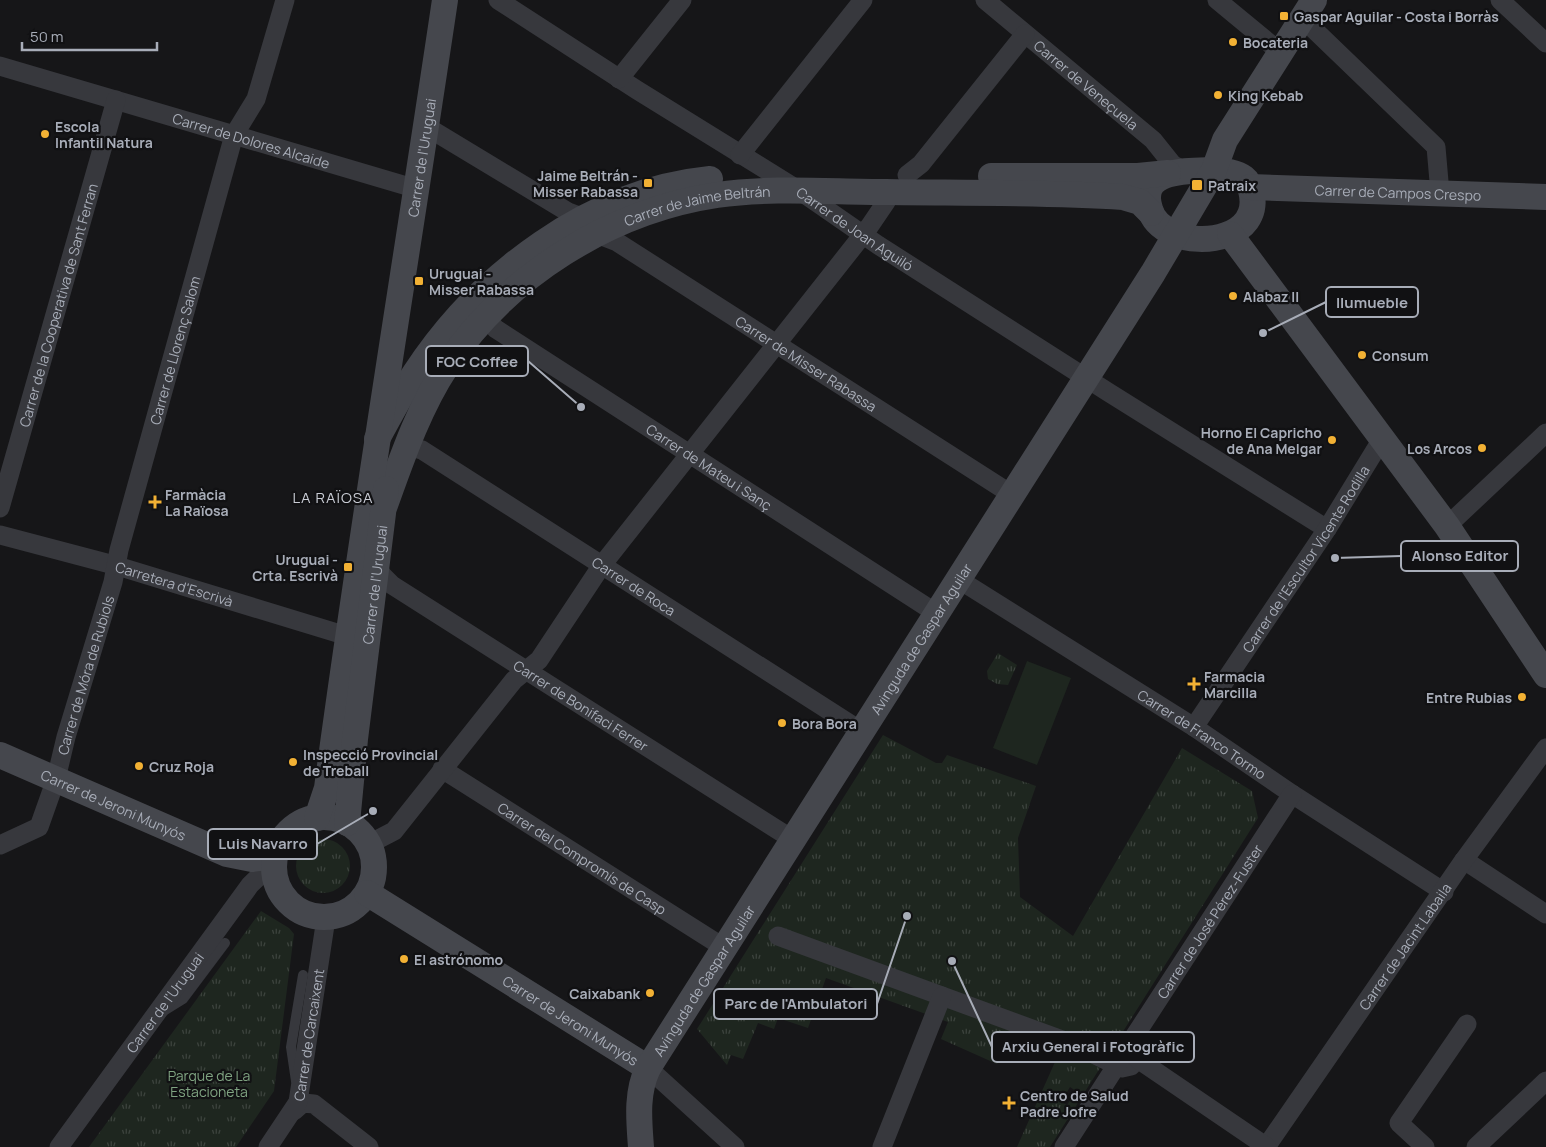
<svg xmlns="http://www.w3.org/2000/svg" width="1546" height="1147" viewBox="0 0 1546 1147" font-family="Manrope,sans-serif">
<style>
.grass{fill:url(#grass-tufts);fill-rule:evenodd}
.pitch{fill:#1e261f}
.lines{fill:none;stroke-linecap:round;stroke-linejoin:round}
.lane{stroke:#37383d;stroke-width:10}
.street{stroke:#37383d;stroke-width:19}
.secondary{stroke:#45474d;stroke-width:26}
.poi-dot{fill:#f2b134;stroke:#111113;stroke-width:2}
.labels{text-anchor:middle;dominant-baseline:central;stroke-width:4.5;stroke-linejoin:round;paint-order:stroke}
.poi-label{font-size:14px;font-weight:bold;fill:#a8adb8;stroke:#111113;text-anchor:start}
.street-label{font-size:14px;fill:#a8adb8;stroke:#111113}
.park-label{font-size:14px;fill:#7fa381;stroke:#111113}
.neighbourhood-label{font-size:15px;letter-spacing:1px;fill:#c9ccd4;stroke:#111113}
.leader{fill:none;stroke:#a8adb8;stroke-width:2}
.callout-dot{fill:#a8adb8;stroke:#111113;stroke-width:2}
.callout{fill:#111113;stroke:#a8adb8;stroke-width:2}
.callout-label{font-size:15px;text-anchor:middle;font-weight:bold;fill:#a8adb8}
</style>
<defs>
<pattern id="grass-tufts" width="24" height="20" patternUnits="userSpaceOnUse" patternTransform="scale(1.25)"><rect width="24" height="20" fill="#1e261f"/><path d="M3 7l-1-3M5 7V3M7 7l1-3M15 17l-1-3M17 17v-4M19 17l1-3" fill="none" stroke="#3c433d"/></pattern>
</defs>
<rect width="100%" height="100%" fill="#161618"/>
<path class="grass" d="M998,653L1017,665L1008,685L997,684L988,679L987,671Z
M883,735L936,763H942L947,755L1036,786L1018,838L1020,897L1073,936L1182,748L1252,791L1258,818L1050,1147H1017L1055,1062L1006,1044L997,1064L941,1039L948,1022L826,978L808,1028L778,1018L774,1029L758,1023L743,1059L731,1055L727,1065L697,1029ZM1070,1087L1076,1091L1067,1105L1061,1102Z
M296 866a27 27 0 1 1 54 0a27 27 0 1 1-54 0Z
M261,911L289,928L294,934L274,1091L236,1147H89Z"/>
<path class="pitch" d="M1027,661L1071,678L1037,765L993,748Z"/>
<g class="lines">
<path class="lane" d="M162,1012L183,999L225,943
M296,1081L291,1047L303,975"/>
<g class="street">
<path id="s1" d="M498,0L637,90L800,191L878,245L1108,392L1327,529"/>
<path id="s2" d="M985,0L1153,140L1173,165L1186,171"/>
<path d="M1217,0L1280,52"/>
<path d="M1500,0L1546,43"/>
<path d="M1302,18L1436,147L1440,193"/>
<path id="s3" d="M0,66L417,189"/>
<path d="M619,79L682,0"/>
<path d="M427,127L568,212L584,218"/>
<path d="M740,155L863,0"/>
<path d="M907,175L921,164L1025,34"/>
<path id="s4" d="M599,235L617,242L1011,494"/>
<path id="s5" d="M487,316L489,322L496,329L936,613"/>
<path id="s6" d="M406,450L411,447L422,450L861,731"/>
<path id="s7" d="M0,508L116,100"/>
<path d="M1447,526L1546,433"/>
<path id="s8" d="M0,535L114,565L347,636"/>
<path id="s9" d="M378,564L381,574L392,585L792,839"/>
<path id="s10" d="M958,579L1194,727L1292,794L1444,892"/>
<path id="s11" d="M1194,727L1327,529L1382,439"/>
<path id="s12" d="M442,769L723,947"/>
<path d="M369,844L394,831L514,680L539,660L602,565L869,227L886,202L883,192"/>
<path id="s13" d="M0,845L39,827L56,779L66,737L113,582L119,550L234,135L256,99L285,0"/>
<path d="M1464,860L1546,914"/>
<path d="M778,936L1073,1044L1122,1068L1131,1066L1137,1059"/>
<path d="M648,1068L735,1147"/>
<path d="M294,1111L303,1103L314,1104L369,1147"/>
<path id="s14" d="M59,1147L250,885L275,861"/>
<path id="s15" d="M268,1147L298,1102L325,925L333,916"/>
<path d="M882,1147L942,996"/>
<path d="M1064,1147L1122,1057"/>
<path id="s16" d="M1266,1147L1464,860L1546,748"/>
<path id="s17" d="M1267,1147L1139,1060C1132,1055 1131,1048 1132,1040L1292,794"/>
<path d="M1425,1147L1399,1123L1467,1024"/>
<path d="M1476,1147L1546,1081"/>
</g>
<g class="secondary">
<path d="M1214,170C1224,171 1236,172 1244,178C1248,181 1251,189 1252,195C1259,237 1202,247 1173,233C1162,228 1153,221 1150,209C1137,168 1190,171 1214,170Z"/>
<path d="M991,176H1138L1168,173"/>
<path id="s18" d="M1250,187L1546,197"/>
<path d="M1230,234L1447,526L1546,675"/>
<path d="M377,439C389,417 401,394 415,373C480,274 590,191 710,179"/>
<path id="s19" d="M385,505C402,458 419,408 446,367C506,276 610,211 717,195C773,187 830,192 886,192C965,193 1044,192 1123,197L1140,202L1151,213"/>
<path id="s20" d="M0,755L227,854L252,859L275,856"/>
<circle cx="324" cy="867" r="50"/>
<path id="s21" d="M317,818L327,788C362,525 406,263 445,0"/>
<path id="s22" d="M347,823L355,739L386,489"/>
<path id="s23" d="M367,893L648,1068"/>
<path id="s24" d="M641,1147C639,1120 636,1093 648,1068L1153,273L1214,170L1225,140L1314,0"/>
</g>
</g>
<g class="poi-dot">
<rect x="1279" y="11" width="10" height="10" rx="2.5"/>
<circle cx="1233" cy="42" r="5"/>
<circle cx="1218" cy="95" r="5"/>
<circle cx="45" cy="134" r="5"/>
<rect x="643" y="178" width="10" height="10" rx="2.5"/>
<rect x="1191" y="179" width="12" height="12" rx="2.5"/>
<rect x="414" y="276" width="10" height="10" rx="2.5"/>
<circle cx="1233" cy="296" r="5"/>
<circle cx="1362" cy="355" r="5"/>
<circle cx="1332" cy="440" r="5"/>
<circle cx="1482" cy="448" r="5"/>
<path d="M152.5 494.5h5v5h5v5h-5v5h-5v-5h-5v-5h5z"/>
<rect x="343" y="562" width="10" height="10" rx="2.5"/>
<path d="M1191.5 676.5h5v5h5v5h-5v5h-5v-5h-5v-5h5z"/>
<circle cx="1522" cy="697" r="5"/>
<circle cx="782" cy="723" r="5"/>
<circle cx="293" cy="762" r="5"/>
<circle cx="139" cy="766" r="5"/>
<circle cx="404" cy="959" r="5"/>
<circle cx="650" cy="993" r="5"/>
<path d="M1006.5 1095.5h5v5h5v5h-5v5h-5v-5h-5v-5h5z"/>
</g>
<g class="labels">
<g class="poi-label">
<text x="1294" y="16">Gaspar Aguilar - Costa i Borràs</text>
<text x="1243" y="42">Bocateria</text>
<text x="1228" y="95">King Kebab</text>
<text x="55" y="126">Escola<tspan x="55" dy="16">Infantil Natura</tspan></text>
<text x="638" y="175" text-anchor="end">Jaime Beltrán -<tspan x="638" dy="16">Misser Rabassa</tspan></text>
<text x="1208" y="185">Patraix</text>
<text x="429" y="273">Uruguai -<tspan x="429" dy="16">Misser Rabassa</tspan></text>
<text x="1243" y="296">Alabaz II</text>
<text x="1372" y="355">Consum</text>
<text x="1322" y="432" text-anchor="end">Horno El Capricho<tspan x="1322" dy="16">de Ana Melgar</tspan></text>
<text x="1472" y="448" text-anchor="end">Los Arcos</text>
<text x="165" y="494">Farmàcia<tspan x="165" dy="16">La Raïosa</tspan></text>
<text x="338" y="559" text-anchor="end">Uruguai -<tspan x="338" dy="16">Crta. Escrivà</tspan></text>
<text x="1204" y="676">Farmacia<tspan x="1204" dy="16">Marcilla</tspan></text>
<text x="1512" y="697" text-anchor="end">Entre Rubias</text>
<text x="792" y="723">Bora Bora</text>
<text x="303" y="754">Inspecció Provincial<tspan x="303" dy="16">de Treball</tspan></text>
<text x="149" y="766">Cruz Roja</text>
<text x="414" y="959">El astrónomo</text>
<text x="640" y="993" text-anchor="end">Caixabank</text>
<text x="1020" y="1095">Centro de Salud<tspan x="1020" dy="16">Padre Jofre</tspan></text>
</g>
<g class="street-label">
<text stroke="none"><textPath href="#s2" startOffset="132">Carrer de Veneçuela</textPath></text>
<text stroke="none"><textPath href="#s3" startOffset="262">Carrer de Dolores Alcaide</textPath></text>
<text stroke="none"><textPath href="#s21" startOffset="669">Carrer de l'Uruguai</textPath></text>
<text stroke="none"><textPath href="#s18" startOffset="148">Carrer de Campos Crespo</textPath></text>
<text stroke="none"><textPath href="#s19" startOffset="460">Carrer de Jaime Beltrán</textPath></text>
<text stroke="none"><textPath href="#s1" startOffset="424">Carrer de Joan Aguiló</textPath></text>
<text stroke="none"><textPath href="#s7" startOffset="211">Carrer de la Cooperativa de Sant Ferran</textPath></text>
<text stroke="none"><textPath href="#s13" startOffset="539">Carrer de Llorenç Salom</textPath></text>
<text stroke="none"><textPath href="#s4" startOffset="244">Carrer de Misser Rabassa</textPath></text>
<text stroke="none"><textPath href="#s5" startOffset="270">Carrer de Mateu i Sanç</textPath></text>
<text stroke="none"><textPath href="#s11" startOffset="202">Carrer de l'Escultor Vicente Rodilla</textPath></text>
<text stroke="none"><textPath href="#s8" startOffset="181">Carretera d'Escrivà</textPath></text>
<text stroke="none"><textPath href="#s22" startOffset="240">Carrer de l'Uruguai</textPath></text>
<text stroke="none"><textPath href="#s6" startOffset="269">Carrer de Roca</textPath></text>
<text stroke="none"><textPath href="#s24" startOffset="589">Avinguda de Gaspar Aguilar</textPath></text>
<text stroke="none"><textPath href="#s13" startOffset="202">Carrer de Móra de Rubiols</textPath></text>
<text stroke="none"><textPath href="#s9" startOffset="250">Carrer de Bonifaci Ferrer</textPath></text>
<text stroke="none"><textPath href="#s10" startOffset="289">Carrer de Franco Tormo</textPath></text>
<text stroke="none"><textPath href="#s20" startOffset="124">Carrer de Jeroni Munyós</textPath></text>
<text stroke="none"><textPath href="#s12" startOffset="166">Carrer del Compromís de Casp</textPath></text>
<text stroke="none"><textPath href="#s17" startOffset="319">Carrer de José Pérez-Fuster</textPath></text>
<text stroke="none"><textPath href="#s16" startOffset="244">Carrer de Jacint Labaila</textPath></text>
<text stroke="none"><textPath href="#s24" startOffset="184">Avinguda de Gaspar Aguilar</textPath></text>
<text stroke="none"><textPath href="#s14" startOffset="179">Carrer de l'Uruguai</textPath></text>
<text stroke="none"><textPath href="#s23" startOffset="240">Carrer de Jeroni Munyós</textPath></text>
<text stroke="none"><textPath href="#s15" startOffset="122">Carrer de Carcaixent</textPath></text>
</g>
<g class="park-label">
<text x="209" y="1075">Parque de La<tspan x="209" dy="16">Estacioneta</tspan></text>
</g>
<g class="neighbourhood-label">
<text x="333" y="497">LA RAÏOSA</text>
</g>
</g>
<path class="leader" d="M1263 333L1326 302M581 407L528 361M1335 558L1401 556M373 811L317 844M907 916L877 1004M952 961L992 1047"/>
<g class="callout-dot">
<circle cx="1263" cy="333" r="5"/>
<circle cx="581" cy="407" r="5"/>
<circle cx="1335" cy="558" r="5"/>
<circle cx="373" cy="811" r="5"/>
<circle cx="907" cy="916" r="5"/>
<circle cx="952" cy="961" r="5"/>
</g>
<g class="callout">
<rect x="1326" y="287" width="92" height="30" rx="5"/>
<rect x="426" y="346" width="102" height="30" rx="5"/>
<rect x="1401" y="541" width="117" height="30" rx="5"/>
<rect x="208" y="829" width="109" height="30" rx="5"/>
<rect x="714" y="989" width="163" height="30" rx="5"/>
<rect x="992" y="1032" width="202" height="30" rx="5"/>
</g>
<g class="callout-label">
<text x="1372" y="308">Ilumueble</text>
<text x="477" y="367">FOC Coffee</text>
<text x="1460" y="561">Alonso Editor</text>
<text x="263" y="849">Luis Navarro</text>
<text x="796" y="1009">Parc de l'Ambulatori</text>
<text x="1093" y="1052">Arxiu General i Fotogràfic</text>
</g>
<path d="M22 42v8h135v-8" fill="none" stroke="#a8adb8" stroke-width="2.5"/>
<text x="30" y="42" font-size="15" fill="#a8adb8" stroke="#111113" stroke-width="4" paint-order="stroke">50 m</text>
</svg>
